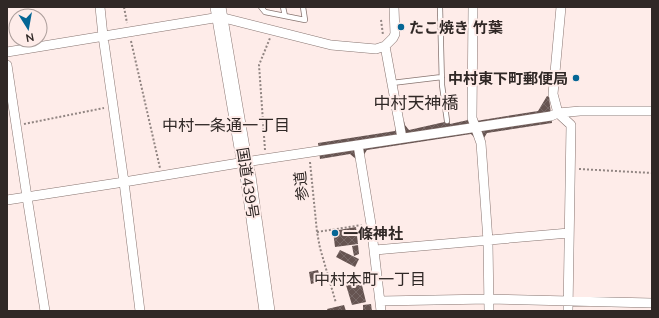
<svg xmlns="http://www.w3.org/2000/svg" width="659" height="318" viewBox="0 0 659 318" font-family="Mulish,'Noto Sans JP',sans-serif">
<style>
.building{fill:url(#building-cross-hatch)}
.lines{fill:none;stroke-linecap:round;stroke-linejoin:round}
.service-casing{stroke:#887571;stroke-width:6}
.minor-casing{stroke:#887571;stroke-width:10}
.trunk-casing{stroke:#887571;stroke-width:16}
.path{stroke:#918582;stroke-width:2;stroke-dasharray:2 2;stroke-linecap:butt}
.service{stroke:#fff;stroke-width:4.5}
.minor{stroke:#fff;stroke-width:9}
.trunk{stroke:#fff;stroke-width:15}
.poi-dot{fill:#056695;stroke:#feece9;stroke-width:1.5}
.labels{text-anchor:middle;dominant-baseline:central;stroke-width:4;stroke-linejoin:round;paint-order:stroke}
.poi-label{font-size:15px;font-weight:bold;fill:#302826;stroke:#feece9;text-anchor:start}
.street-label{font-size:15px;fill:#302826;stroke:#feece9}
.neighbourhood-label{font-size:16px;fill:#302826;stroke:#feece9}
.quarter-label{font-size:17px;fill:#302826;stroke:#feece9}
</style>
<defs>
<pattern id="building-cross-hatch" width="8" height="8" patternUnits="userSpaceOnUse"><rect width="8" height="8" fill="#665451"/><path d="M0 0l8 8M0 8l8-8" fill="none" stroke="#786967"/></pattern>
</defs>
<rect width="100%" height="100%" fill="#feece9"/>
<path class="building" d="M547,96L549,97L552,123L487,133L484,138L476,139L471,134L367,150L363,156L357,160L350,154L320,159L318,143L395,131L397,127L396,123L404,121L405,125L409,130L449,121L450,124L468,120V119L476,121L538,111Z
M356,227L358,244L335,247L333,231Z
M358,245L359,254L354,256L352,246Z
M340,250L359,259L355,267L336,257Z
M318,270L321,281L311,284L309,272Z
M361,281L366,302L352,305L346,285Z
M371,304L372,311H363V305Z
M344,305L346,311H328L327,309Z"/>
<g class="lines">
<defs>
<path id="service" d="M261,7L265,12L305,20L303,7
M283,7L285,16
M440,7L442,85L447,121
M392,83L442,77"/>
<path id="minor" d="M100,7L103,36L124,182L140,311
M473,7L472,118L481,143L488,241L489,311
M561,7L553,94L558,113L571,125L568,311
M385,46L402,138
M7,52L220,17L331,45L376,49L385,46L393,38L395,34L394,7
M7,65L27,197L45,311
M358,145L371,224L381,311
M7,200L124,182L245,162L551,116L558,113L580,111H652
M375,250L569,233
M380,301L489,299L652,303"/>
<path id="trunk" d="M218,7L242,148L248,176L267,311"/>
</defs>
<use href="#service" class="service-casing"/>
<use href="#minor" class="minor-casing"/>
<use href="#trunk" class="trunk-casing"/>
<path class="path" d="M124,7L127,23
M381,20L383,35
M131,41L160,168
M24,124L104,108
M265,150L259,65L270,38
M310,162L317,232L320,248L336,303
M579,169L652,173
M317,232L362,225"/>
<use href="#service" class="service"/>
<use href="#minor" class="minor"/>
<use href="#trunk" class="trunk"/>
</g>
<g class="poi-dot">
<circle cx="401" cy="27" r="4"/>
<circle cx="576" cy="78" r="4"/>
<circle cx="335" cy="233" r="4"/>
</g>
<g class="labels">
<g class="poi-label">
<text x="409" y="27">たこ焼き 竹葉</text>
<text x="568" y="78" text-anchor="end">中村東下町郵便局</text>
<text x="343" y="233">一條神社</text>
</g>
<g class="street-label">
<text transform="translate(248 183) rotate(81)">国道439号</text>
<text transform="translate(301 186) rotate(-96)">参道</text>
</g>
<g class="neighbourhood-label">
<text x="226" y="125">中村一条通一丁目</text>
<text x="370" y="279">中村本町一丁目</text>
</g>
<g class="quarter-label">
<text x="416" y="102">中村天神橋</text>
</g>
</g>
<rect width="659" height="318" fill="none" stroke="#302826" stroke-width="16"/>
<g transform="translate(28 28) rotate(169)"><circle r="19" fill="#feece9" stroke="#ac9e9b"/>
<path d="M0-3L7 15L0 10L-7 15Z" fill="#056695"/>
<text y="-6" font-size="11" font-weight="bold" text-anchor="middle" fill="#302826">N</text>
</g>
</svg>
